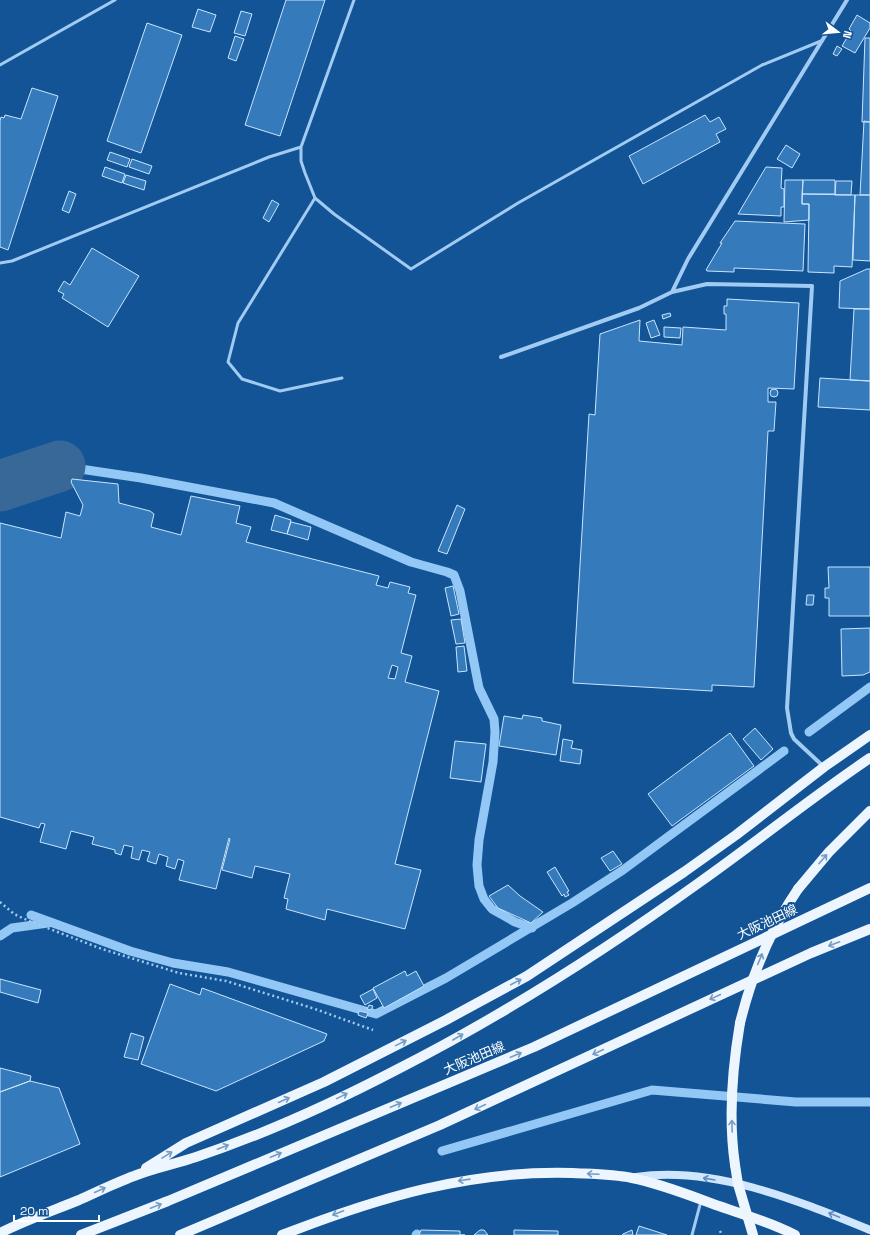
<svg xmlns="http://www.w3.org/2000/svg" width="870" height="1235" viewBox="0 0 870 1235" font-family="'Space Grotesk','Noto Sans JP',sans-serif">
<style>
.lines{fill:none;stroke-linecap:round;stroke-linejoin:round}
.stream{stroke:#92c7f6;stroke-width:9}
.river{stroke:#386897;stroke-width:51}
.building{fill:#357bbc;stroke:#c9e4fd;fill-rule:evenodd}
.path{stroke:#a1cbf3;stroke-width:2.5;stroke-dasharray:2 3;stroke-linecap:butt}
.lane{stroke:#a1cbf3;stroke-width:3}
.street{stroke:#a1cbf3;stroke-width:4}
.secondary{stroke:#d0e6fd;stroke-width:8}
.primary{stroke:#edf5ff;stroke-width:10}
.primary-bridge{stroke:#edf5ff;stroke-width:10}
.oneway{stroke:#759cc5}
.oneway2{stroke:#5e8ebf}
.labels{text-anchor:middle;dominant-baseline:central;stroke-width:4;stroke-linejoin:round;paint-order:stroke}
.street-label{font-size:13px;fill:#fff;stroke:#125495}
</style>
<rect width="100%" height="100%" fill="#125495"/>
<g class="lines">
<path class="stream" d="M60,466L141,478L274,503L411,562L447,572L454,575L460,591L479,688L494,719L495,732L493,762L479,840L477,865L479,886L484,899L492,909L515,922L532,928
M809,732L870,687
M31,915L130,951L173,963L228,972L376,1014L446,978L572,903L623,870L784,751
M0,936L12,928L48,923
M442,1151L652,1090L796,1102H870
M416,1235L417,1234"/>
<path class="river" d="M0,486L60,466"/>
</g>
<path class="building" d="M286,0H325L280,136L245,125Z
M198,9L216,15L210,32L192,27Z
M241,11L252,14L245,36L234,33Z
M857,15L870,23V28L855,53L842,46L851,31L849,29Z
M147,23L182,35L141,153L107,141Z
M235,36L244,39L236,61L228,58Z
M865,38H870V122H862Z
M837,46L842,49L837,56L833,54Z
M32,88L58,96L8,250L0,247V121L1,117L4,118L5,115L21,119Z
M705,115L710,122L719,117L726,129L716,134L720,142L643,184L629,156Z
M864,121L870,122V195H860Z
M786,145L800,154L792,168L777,159Z
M110,152L130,159L127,167L107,160Z
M132,159L152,166L149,174L129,167Z
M105,167L125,174L122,183L102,176Z
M766,167L782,168L781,188L784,189V207H781V216L738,214Z
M126,175L146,181L144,190L123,183Z
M785,180H803L802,204H809V220L784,222Z
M803,180H835V194H802Z
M836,181H852L851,195H835Z
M69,191L76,194L69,213L62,210Z
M802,194L855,195L852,267L834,266V273L808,272L809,204H802Z
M855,195H870V261L853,260Z
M272,200L279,204L269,222L263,218Z
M735,221L805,224L803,271L734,268V272L707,271L706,270L722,243H720Z
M92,248L139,276L108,327L62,298L64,294L58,291L64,281L70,285Z
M867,269H870V309L839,308L840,281Z
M727,299L799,303L794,389L768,388V402H776L774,431H768L754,687L712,685V691L573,683L589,414L595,415L600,334L640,320L639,341L682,345L683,327L726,330V314H724V306H727Z
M854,309H870V381L850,380Z
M670,313L671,316L663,319L662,315Z
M654,320L660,335L651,338L646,323Z
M664,327L681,328L680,338L664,337Z
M820,378L870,381V410L818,407Z
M770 393a4 4 0 1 1 8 0a4 4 0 1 1-8 0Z
M72,479L118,484L119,503L150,511L154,514L151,527L181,535L191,496L240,506L236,523L251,527L246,542L379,576L376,585L388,588L390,582L410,587L408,593L416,595L401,653L412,656L405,682L439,691L395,864L421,870L405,929L327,909L325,920L286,909L288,899L284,898L290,874L255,866L252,878L222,870L230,839L229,838L216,889L179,880L184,861L178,859L175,869L166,866L168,857L159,854L156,864L147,861L150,852L142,850L139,860L131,858L133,847L124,845L121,855L115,853V850L92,844L94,837L71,831L66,849L40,842L45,824L41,823L39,828L0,817V523L61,538L66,512L80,516L83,505L71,482ZM392,665L398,667L395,679L388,678Z
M457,505L465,509L447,554L438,551Z
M275,515L291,520L287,534L271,530Z
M291,522L311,527L308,540L287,534Z
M828,567H870V616H829V598H825V588H829Z
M453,586L459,614L451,616L445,588Z
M807,595H814L813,605H806Z
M461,619L465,643L456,644L451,620Z
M870,628V672L863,675L842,676L841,629Z
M464,646L467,671L458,672L456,647Z
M523,715L542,718V721L561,725L556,755L499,746L504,716L522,719Z
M755,728L773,749L761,760L743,739Z
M730,733L754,766L672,826L648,794Z
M563,739L573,741L571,748L582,750L580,764L560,761Z
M455,741L486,744L481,782L450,778Z
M613,851L622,864L610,871L601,858Z
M555,867L569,891L567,892L569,895L565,897L564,894L562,896L547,872Z
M508,885L520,896L543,912L531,923L498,908L489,896Z
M405,971L407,976L416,971L424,986L384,1008L373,988Z
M0,979L41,990L38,1003L0,992Z
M170,984L200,995L202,988L327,1034L324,1041L216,1091L141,1064Z
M373,989L377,998L365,1005L360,996Z
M369,1005L373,1006L371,1010L367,1009Z
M359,1011L368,1013L366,1018L358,1015Z
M131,1033L144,1037L138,1060L124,1057Z
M0,1068L31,1076L30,1081L0,1092Z
M30,1081L59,1088L80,1144L0,1177V1092Z
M639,1226L667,1235H636Z
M421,1230L460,1231V1235H465H419Z
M480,1230H484L488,1235H474Z
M514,1230L558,1231V1235H514Z
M632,1230L633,1235H622L623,1234Z"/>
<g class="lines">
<path class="path" d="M0,902L14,914L29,921L102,949L179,973L226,981L315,1009L373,1030
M720,1231L722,1235"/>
<path class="lane" d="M354,0L301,147V161L305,173L315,198L334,214L411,269L518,203L762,65L821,41
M0,65L115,0
M315,198L238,323L228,362L242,379L280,391L342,378
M0,263L12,261L269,157L301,147
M692,1235L701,1201"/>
<path class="street" d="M501,357L639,308L672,292
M823,766L794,739L791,733L787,708L812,286L707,284L672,292L688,259L847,0"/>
<path class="secondary" d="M636,1177C713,1165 799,1201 870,1230"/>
<path class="primary" d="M798,889L829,852L870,811
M735,1165C728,1117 732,1070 740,1023
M146,1168L186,1143L324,1082L446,1020L527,976L684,872L736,835L824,767L870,735
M0,1233C26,1220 52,1211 79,1200C97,1192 115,1183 134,1176C154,1168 175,1164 196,1157C265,1134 333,1103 398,1069C504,1015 604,951 700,882C758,841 812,797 870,758
M81,1235L168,1201L534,1047L870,888
M180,1235L440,1125L811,953L870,929
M282,1235C377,1198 469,1170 572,1173C592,1174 613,1174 632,1178C662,1184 691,1196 719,1206C744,1215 771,1222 795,1235"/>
<path class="primary-bridge" d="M740,1023C752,974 770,930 798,889
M735,1165L738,1184L753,1235"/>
</g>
<defs><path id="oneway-shaft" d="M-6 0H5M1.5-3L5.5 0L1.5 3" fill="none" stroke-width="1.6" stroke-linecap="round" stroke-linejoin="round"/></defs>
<g class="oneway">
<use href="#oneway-shaft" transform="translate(823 859) rotate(-49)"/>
<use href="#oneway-shaft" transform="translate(834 944) rotate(159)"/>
<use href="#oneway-shaft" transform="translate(760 959) rotate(-67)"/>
<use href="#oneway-shaft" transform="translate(516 982) rotate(-28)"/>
<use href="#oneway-shaft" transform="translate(715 997) rotate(155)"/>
<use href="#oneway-shaft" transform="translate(458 1037) rotate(-30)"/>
<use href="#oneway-shaft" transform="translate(401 1043) rotate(-26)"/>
<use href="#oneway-shaft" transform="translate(598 1052) rotate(155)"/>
<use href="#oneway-shaft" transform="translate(516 1055) rotate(-23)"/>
<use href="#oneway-shaft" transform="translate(342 1096) rotate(-26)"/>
<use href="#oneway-shaft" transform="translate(284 1100) rotate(-24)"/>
<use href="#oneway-shaft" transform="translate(396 1105) rotate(-23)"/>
<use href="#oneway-shaft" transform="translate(480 1107) rotate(155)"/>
<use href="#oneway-shaft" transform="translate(732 1126) rotate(-92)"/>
<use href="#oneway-shaft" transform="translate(223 1147) rotate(-21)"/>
<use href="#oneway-shaft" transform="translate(167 1155) rotate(-32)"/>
<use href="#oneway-shaft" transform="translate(276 1155) rotate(-23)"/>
<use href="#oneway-shaft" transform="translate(593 1174) rotate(-177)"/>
<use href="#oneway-shaft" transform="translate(464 1180) rotate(172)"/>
<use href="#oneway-shaft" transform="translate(100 1190) rotate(-24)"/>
<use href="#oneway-shaft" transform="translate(156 1206) rotate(-22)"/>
<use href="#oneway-shaft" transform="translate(338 1213) rotate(159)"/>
</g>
<g class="oneway2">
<use href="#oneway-shaft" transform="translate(709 1179) rotate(-170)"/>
<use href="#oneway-shaft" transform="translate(834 1215) rotate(-158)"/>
</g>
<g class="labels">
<g class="street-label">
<text transform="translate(767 922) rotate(-25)">大阪池田線</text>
<text transform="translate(474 1058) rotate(-23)">大阪池田線</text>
</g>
</g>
<g transform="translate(838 32) rotate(106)" stroke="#125495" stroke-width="3" paint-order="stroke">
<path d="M0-3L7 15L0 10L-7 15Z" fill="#ffffff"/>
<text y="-6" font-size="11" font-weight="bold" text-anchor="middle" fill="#ffffff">N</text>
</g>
<path d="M14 1215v6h85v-6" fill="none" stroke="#ffffff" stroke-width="2"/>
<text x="20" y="1215" font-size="12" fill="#ffffff" stroke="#125495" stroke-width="3" paint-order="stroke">20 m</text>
</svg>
